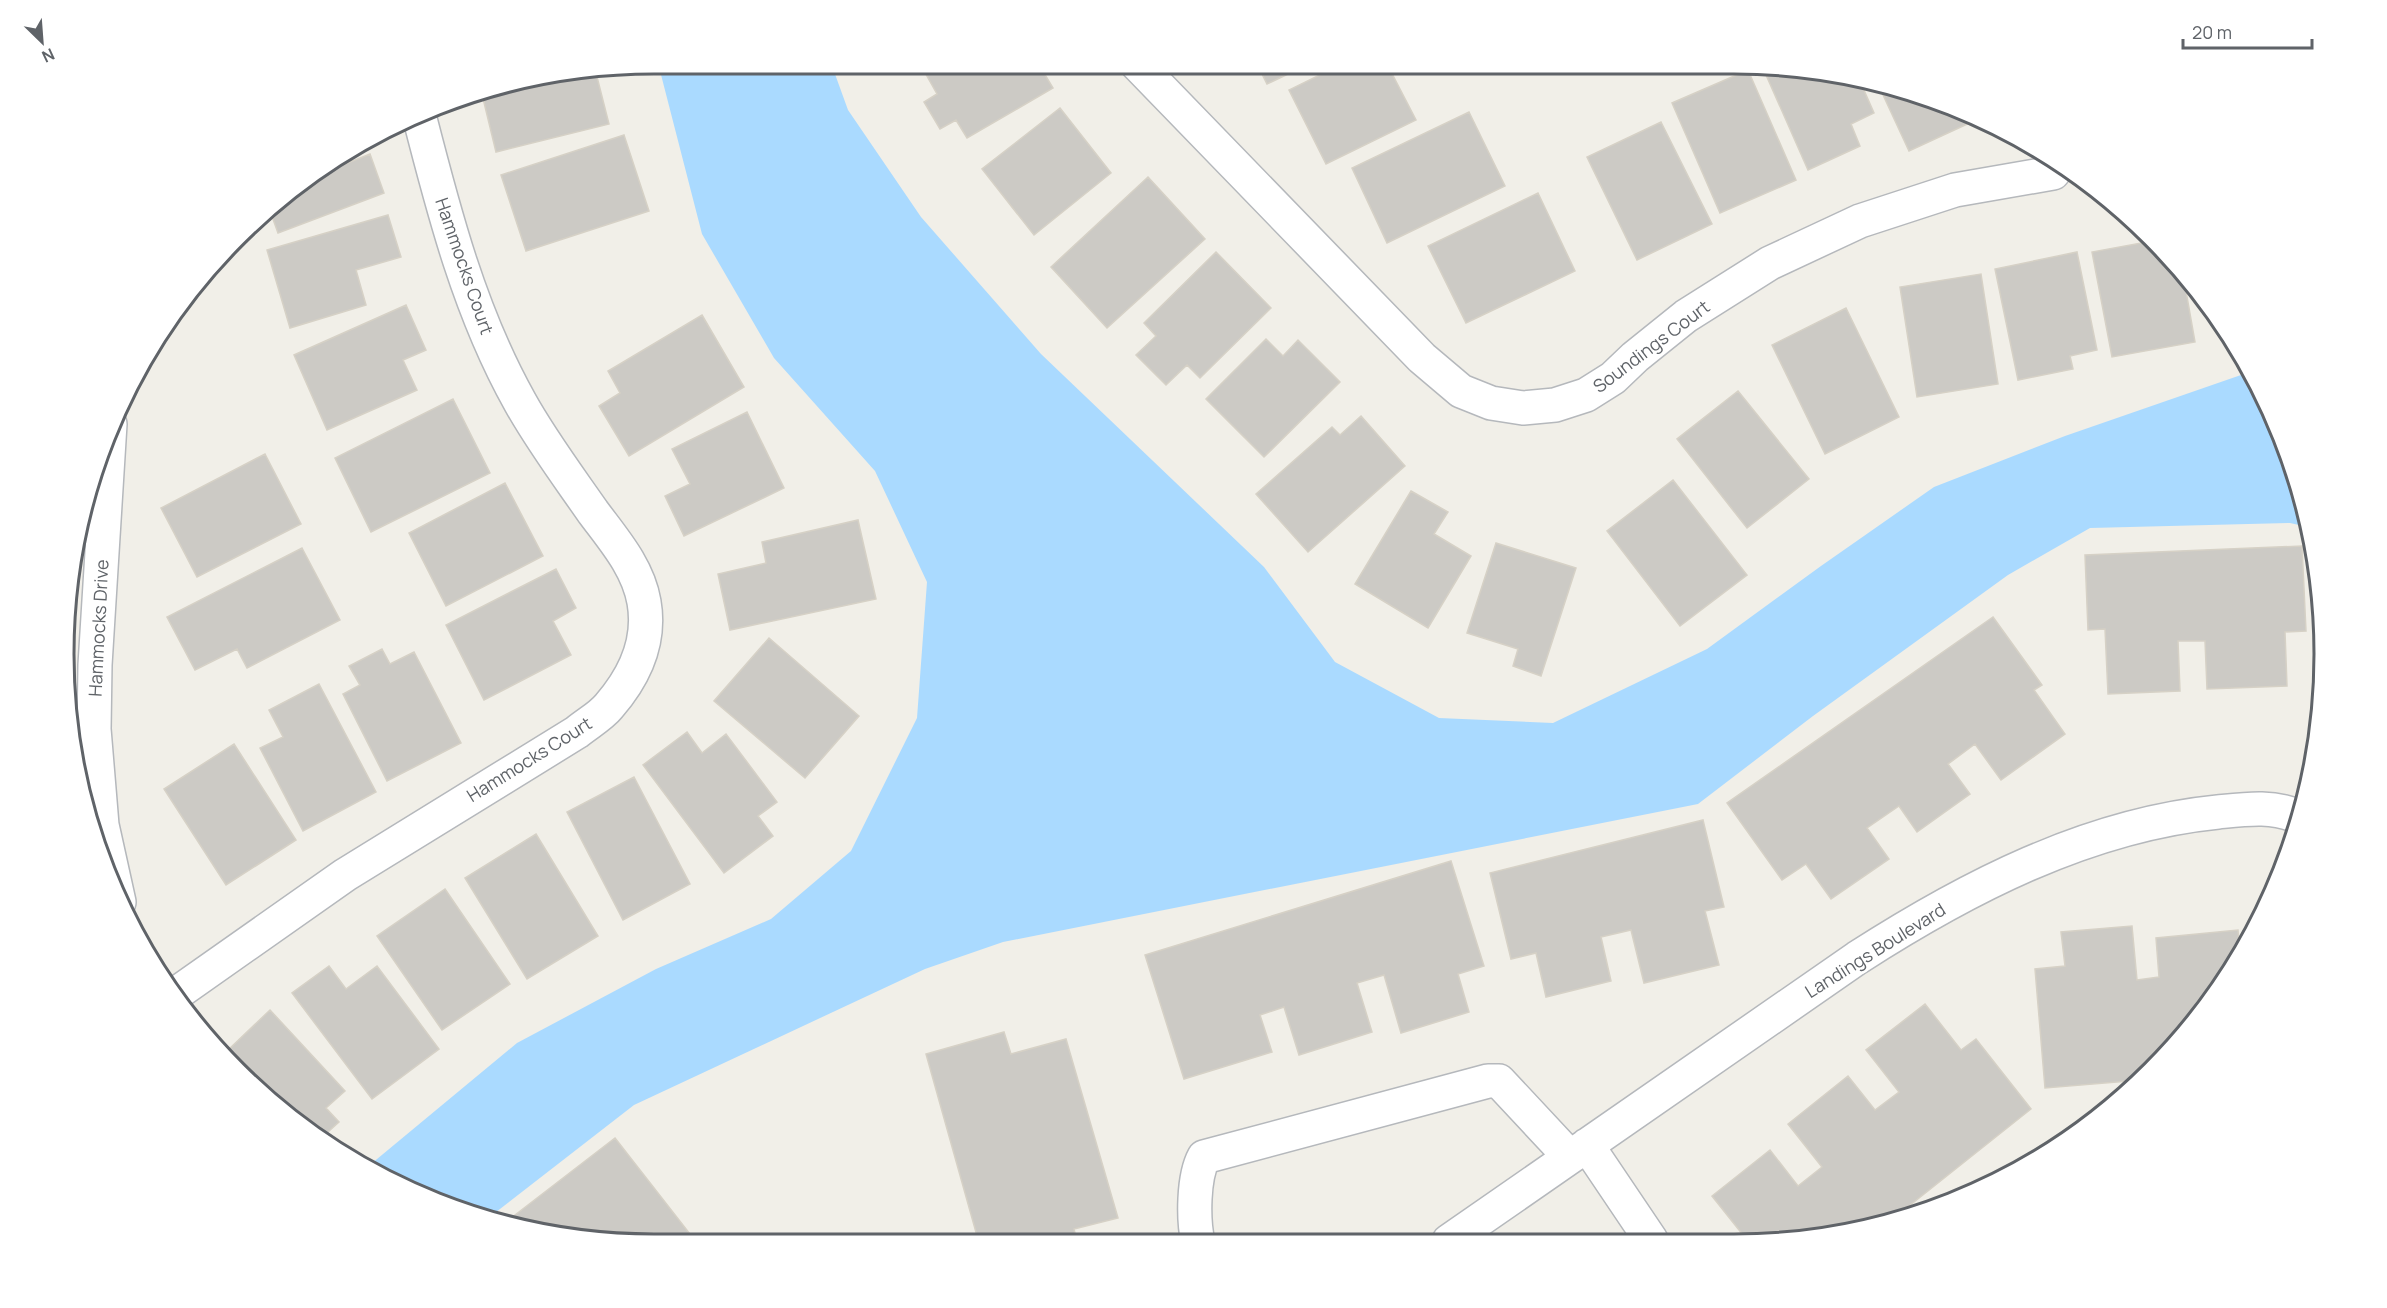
<svg xmlns="http://www.w3.org/2000/svg" width="2387" height="1308" viewBox="0 0 2387 1308" font-family="Manrope,sans-serif">
<style>
.water{fill:#aadaff}
.building{fill:#cccac5;stroke:#d6d1c6;stroke-width:1.5}
.lines{fill:none;stroke-linecap:round;stroke-linejoin:round}
.minor-casing{stroke:#b5b8bc;stroke-width:36}
.minor{stroke:#fff;stroke-width:33}
.labels{text-anchor:middle;dominant-baseline:central;stroke-width:5;stroke-linejoin:round;paint-order:stroke}
.street-label{font-size:18px;fill:#5f6368;stroke:#fff}
.rim{fill:none;stroke:#5f6368;stroke-width:3}
</style>
<rect width="100%" height="100%" fill="#f1efe8"/>
<path class="water" d="M658,63H831L848,110L921,217L1041,354L1264,567L1335,662L1439,718L1553,723L1707,649L1821,566L1934,487L2065,436L2241,375H2252L2263,392L2304,501L2308,527L2290,523L2090,528L2008,575L1813,716L1698,804L1003,942L925,969L634,1105L487,1219L365,1169L517,1043L656,969L771,919L851,851L917,718L927,582L875,471L774,358L702,234Z"/>
<path class="building" d="M933,63H1038L1053,88L967,138L956,120L940,129L924,102L937,94L923,69Z
M1257,64H1309L1267,84Z
M1342,64H1387L1416,120L1326,164L1289,90Z
M1771,64L1859,79L1874,113L1851,124L1860,146L1808,170L1763,68Z
M595,69L609,124L496,152L481,90L539,74Z
M1748,70L1796,180L1720,213L1672,103Z
M1877,82L1886,83L1976,120L1909,151Z
M1060,108L1111,173L1034,235L982,169Z
M1469,112L1505,186L1387,243L1352,168Z
M1661,122L1712,224L1637,260L1587,157Z
M624,135L649,211L526,251L501,175Z
M370,154L384,193L278,233L269,208L294,185L332,160L335,168Z
M1148,177L1205,239L1107,328L1051,267Z
M1538,193L1575,271L1466,323L1428,246Z
M388,215L401,257L356,270L366,305L290,328L267,250Z
M2152,241L2183,274L2195,342L2112,357L2092,252Z
M1216,252L1271,308L1200,378L1187,365L1166,385L1136,355L1156,336L1144,323Z
M2077,252L2097,350L2070,356L2073,369L2018,380L1995,269Z
M1981,274L1998,384L1917,397L1900,287Z
M406,305L426,350L403,360L417,390L327,430L294,355Z
M1846,308L1899,417L1825,454L1772,345Z
M702,315L744,387L629,456L599,406L620,393L608,371Z
M1266,339L1283,356L1298,340L1340,382L1264,457L1206,399Z
M1738,391L1809,479L1747,528L1677,439Z
M453,399L490,473L371,532L335,458Z
M747,412L784,488L684,536L665,496L690,484L672,449Z
M1361,416L1405,466L1308,552L1256,494L1332,427L1340,435Z
M265,454L301,524L197,577L161,508Z
M1673,480L1747,575L1680,626L1607,531Z
M505,483L543,556L446,606L409,533Z
M1411,491L1448,512L1434,534L1471,556L1428,628L1355,584Z
M858,520L876,599L730,630L718,574L766,563L762,542Z
M1496,543L1576,568L1541,676L1513,666L1518,649L1467,633Z
M2302,546L2306,631L2285,632L2287,686L2207,689L2205,641H2178L2180,691L2108,694L2105,629L2088,630L2085,555Z
M302,548L340,620L247,668L237,649L195,670L167,617Z
M556,569L576,608L553,621L571,655L484,700L446,625Z
M1993,617L2042,685L2034,690L2065,734L2001,780L1975,744L1948,764L1970,794L1917,832L1899,806L1867,828L1889,859L1831,899L1806,864L1782,880L1727,803Z
M769,638L859,716L805,778L714,701Z
M382,649L390,664L414,652L461,743L387,781L343,694L360,685L349,666Z
M319,684L376,792L303,831L260,748L283,737L269,710Z
M687,732L702,753L726,734L777,802L758,816L773,836L724,873L643,765Z
M234,744L296,840L226,885L164,789Z
M634,777L690,884L623,920L567,812Z
M1703,820L1724,907L1705,911L1719,965L1644,983L1631,930L1601,937L1611,981L1546,997L1536,953L1511,959L1490,873Z
M536,834L598,936L527,979L465,878Z
M1451,861L1484,966L1458,974L1469,1012L1401,1033L1384,975L1357,983L1372,1032L1299,1055L1284,1007L1260,1015L1272,1052L1184,1079L1145,955Z
M445,889L510,984L442,1030L377,936Z
M2132,926L2137,980L2159,977L2156,938L2238,930L2240,955L2151,1072L2141,1080L2045,1088L2035,969L2065,966L2061,932Z
M329,966L346,989L377,966L439,1049L372,1099L292,993Z
M1925,1004L1961,1050L1976,1039L2031,1109L1890,1221L1810,1240H1747L1712,1196L1770,1150L1798,1186L1822,1167L1788,1124L1848,1076L1875,1110L1899,1092L1866,1050Z
M270,1010L345,1091L326,1108L339,1122L319,1140L294,1123L240,1072L244,1069L227,1051Z
M1004,1032L1011,1054L1066,1039L1118,1218L1074,1229L1077,1242L979,1243L926,1054Z
M615,1138L697,1243L616,1244L502,1225Z"/>
<g class="lines">
<defs>
<path id="minor" d="M1137,64L1422,358L1461,391L1491,403L1523,408L1555,405L1586,395L1613,378L1635,357L1686,316L1770,263L1860,221L1955,190L2053,173L2060,164
M110,424L95,665L94,729L102,825L119,902
M173,996L345,875L577,732C588,723 601,716 609,706C635,676 651,642 644,602C638,567 613,539 593,512C568,476 541,440 520,402C470,313 444,213 419,115
M1587,1145L1651,1240
M1449,1241L1857,958C1966,888 2087,825 2218,812C2246,809 2273,805 2299,817
M1198,1242C1193,1220 1193,1177 1204,1157L1488,1081H1499L1570,1157"/>
</defs>
<use href="#minor" class="minor-casing"/>
<use href="#minor" class="minor"/>
</g>
<g class="labels">
<g class="street-label">
<text transform="translate(465 266) rotate(71)">Hammocks Court</text>
<text transform="translate(1651 346) rotate(-37)">Soundings Court</text>
<text transform="translate(98 628) rotate(-87)">Hammocks Drive</text>
<text transform="translate(529 759) rotate(-32)">Hammocks Court</text>
<text transform="translate(1875 950) rotate(-32)">Landings Boulevard</text>
</g>
</g>
<path d="M0 0H2387V1308H0ZM654 74H1734A580 580 0 0 1 2314 654V654A580 580 0 0 1 1734 1234H654A580 580 0 0 1 74 654V654A580 580 0 0 1 654 74Z" fill="#fff" fill-rule="evenodd"/>
<path class="rim" d="M654 74H1734A580 580 0 0 1 2314 654V654A580 580 0 0 1 1734 1234H654A580 580 0 0 1 74 654V654A580 580 0 0 1 654 74Z"/>
<g transform="translate(42 42) rotate(155)" stroke="#ffffff" stroke-width="4.5" paint-order="stroke">
<path d="M0-4.5L10 22L0 15L-10 22Z" fill="#5f6368"/>
<text y="-9" font-size="16" font-weight="bold" text-anchor="middle" fill="#5f6368">N</text>
</g>
<path d="M2183 39v9h129v-9" fill="none" stroke="#5f6368" stroke-width="3"/>
<text x="2192" y="39" font-size="18" fill="#5f6368" stroke="#ffffff" stroke-width="4.5" paint-order="stroke">20 m</text>
</svg>
